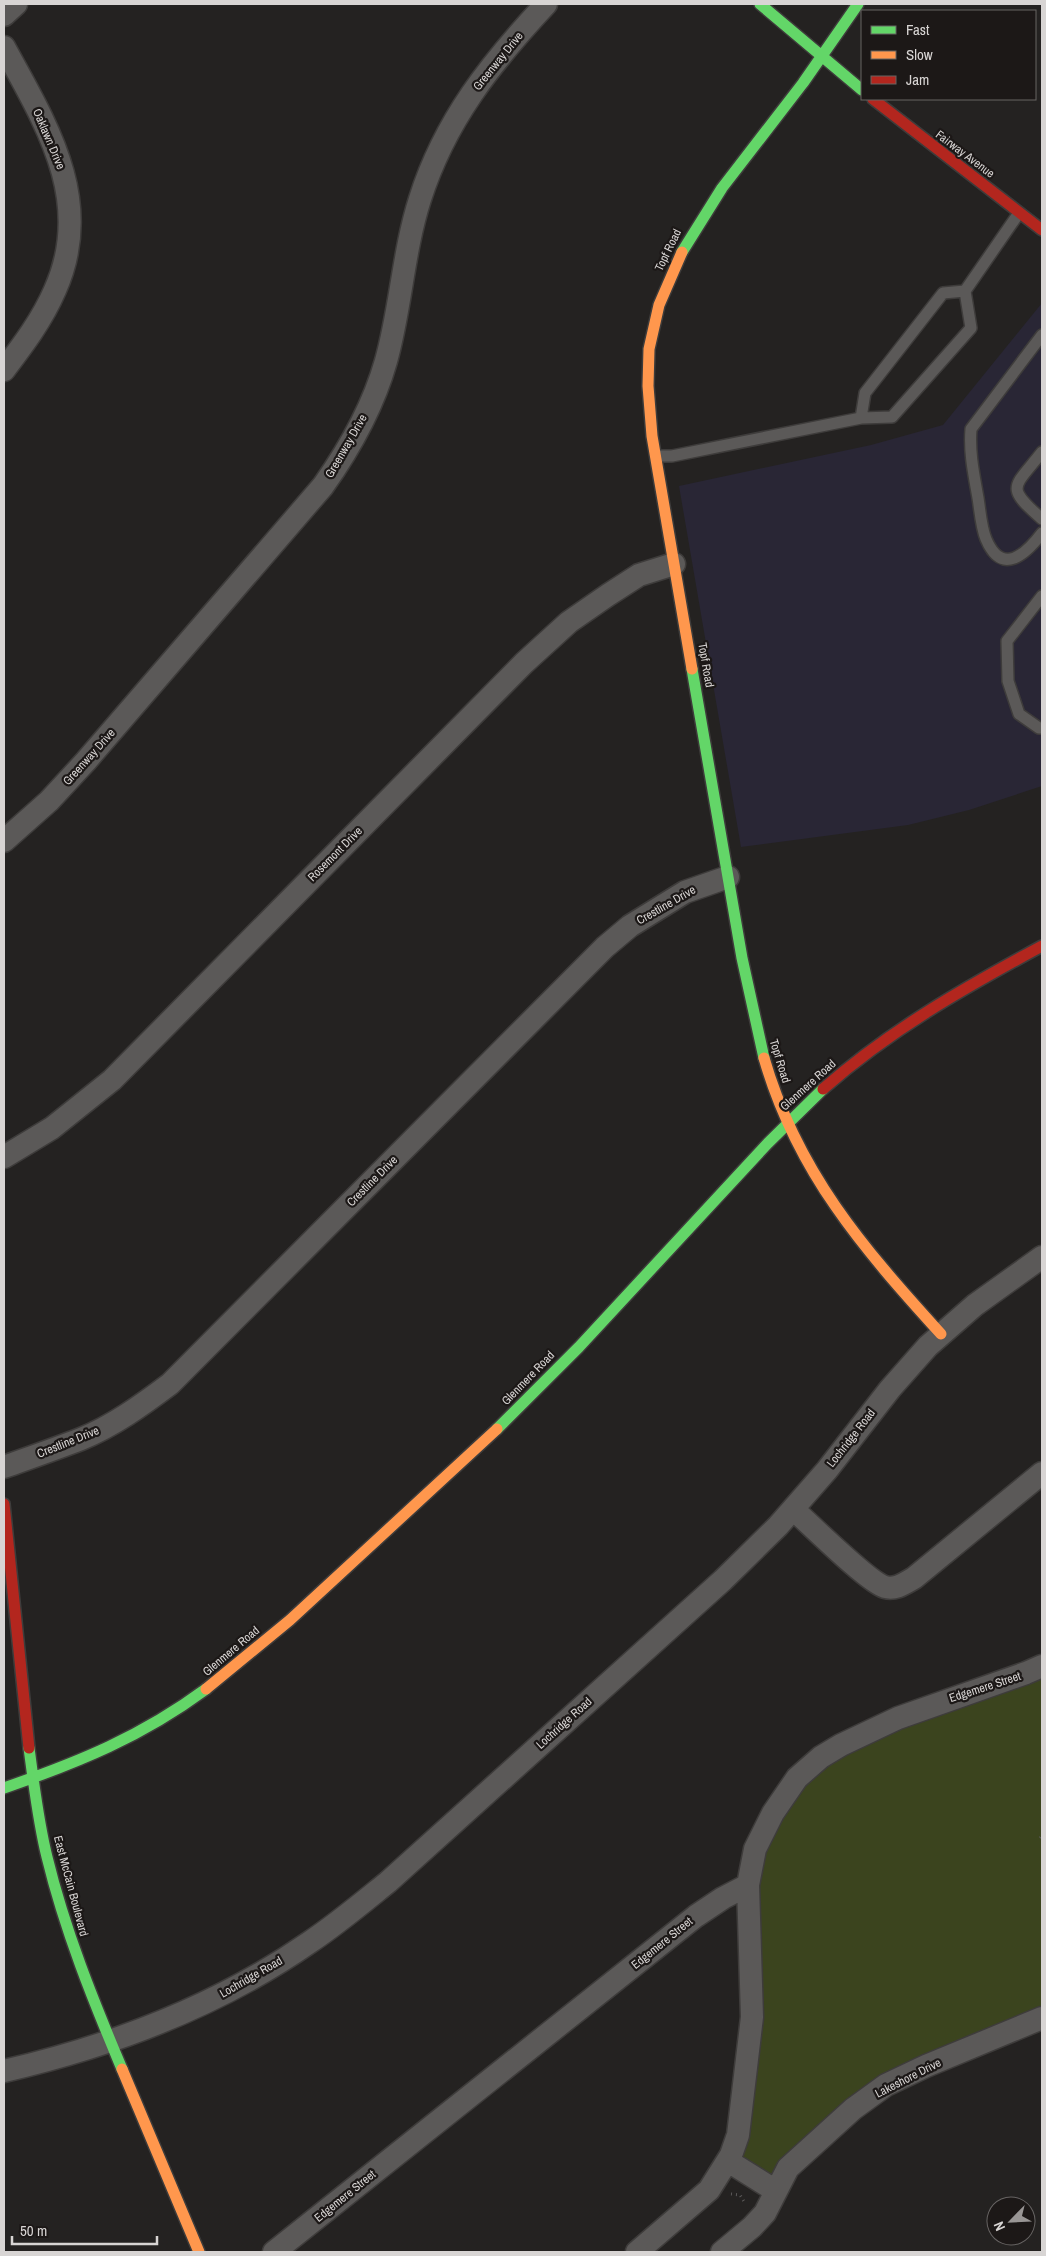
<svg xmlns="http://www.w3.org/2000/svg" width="1046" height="2256" viewBox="0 0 1046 2256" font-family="'Archivo Narrow',sans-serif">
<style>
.education{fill:#292635}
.park{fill:#3b441e}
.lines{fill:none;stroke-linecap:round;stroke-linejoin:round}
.lane-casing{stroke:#3e3c3b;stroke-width:14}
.street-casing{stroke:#3e3c3b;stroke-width:25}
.fast-casing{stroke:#3e3c3b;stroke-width:14}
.slow-casing{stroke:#3e3c3b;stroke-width:14}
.jam-casing{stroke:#3e3c3b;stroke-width:14}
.path{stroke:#5b5959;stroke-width:3;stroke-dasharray:1 4;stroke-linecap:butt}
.lane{stroke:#5b5958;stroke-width:11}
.street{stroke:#5b5958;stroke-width:22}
.fast{stroke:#63d668;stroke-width:11}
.slow{stroke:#ff974d;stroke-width:11}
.jam{stroke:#b3261e;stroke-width:11}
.labels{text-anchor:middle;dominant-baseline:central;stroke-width:4.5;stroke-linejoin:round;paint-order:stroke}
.street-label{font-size:12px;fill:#d8d5d4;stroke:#1c1817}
</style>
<rect width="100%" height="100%" fill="#242221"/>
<path class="education" d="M1042,303V786L969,810L908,825L741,847L679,486L871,445L943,425Z"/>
<path class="park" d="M1042,1665V2021L886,2086L776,2191L728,2161L738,2135L748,1885L785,1792L898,1718Z"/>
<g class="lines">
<defs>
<path id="lane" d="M1042,335L971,429C969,453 974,475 978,498C980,510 981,527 986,539C1002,577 1026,554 1042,533
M861,418L865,393L943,293L965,291
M1042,452C1014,488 1004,486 1042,519
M656,456H672L861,418L892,417L971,328L965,291L1019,213
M1042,596L1007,641L1008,681L1019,714L1039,728H1042"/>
<path id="street" d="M4,15L16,4
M4,47C46,124 95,201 55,290C42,320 23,345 4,370
M4,841L49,801L86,761L323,486C350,448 373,407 386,361C401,308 403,252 420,199C445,120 491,63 546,4
M4,1157L52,1128L112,1080L524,663L569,622L608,595L639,575L674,564
M4,1467C29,1458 55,1449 81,1439C113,1426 142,1405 170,1384L605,947L630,926L685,892L728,877
M793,1509C810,1524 868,1582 885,1587C896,1590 905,1583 914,1578L1042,1473
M4,2071C112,2046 218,2006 310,1942C337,1924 362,1903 388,1882L723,1580L778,1526L827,1470L890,1389L928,1346L975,1305L1042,1257
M728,2161L776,2191
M274,2252L696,1916L723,1898L748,1885L755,1849L773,1813L797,1778L821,1757L841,1745L898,1718L1026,1673L1042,1666
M637,2252L709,2190L731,2155L738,2135L752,2017L748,1885
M722,2252L752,2227L765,2213L788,2168L853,2109L886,2085L926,2066L1042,2018"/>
<path id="fast" d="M760,4L862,90
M682,252L722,188L803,83L858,4
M692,669L742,958L764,1058
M497,1429L579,1347L768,1143L823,1089
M29,1748C34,1785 38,1821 47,1857C65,1931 93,2000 122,2069
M4,1788C79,1762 141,1737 206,1689"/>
<path id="slow" d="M682,252L659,305L649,349L648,386L652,436L692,669
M764,1058C797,1172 863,1248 941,1334
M206,1689L290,1620L497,1429
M122,2069L199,2252"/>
<path id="jam" d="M873,99L1042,230
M823,1089C890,1030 964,988 1042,946
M4,1504L29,1748"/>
</defs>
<use href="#lane" class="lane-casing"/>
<use href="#street" class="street-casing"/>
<use href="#fast" class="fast-casing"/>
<use href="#slow" class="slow-casing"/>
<use href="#jam" class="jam-casing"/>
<path class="path" d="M1040,1838L1042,1836
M731,2194L740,2195L745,2203"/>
<use href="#lane" class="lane"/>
<use href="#street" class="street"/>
<use href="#fast" class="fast"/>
<use href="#slow" class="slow"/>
<use href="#jam" class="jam"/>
</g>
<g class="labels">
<g class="street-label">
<text transform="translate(498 61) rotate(-51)">Greenway Drive</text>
<text transform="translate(49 139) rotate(67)">Oaklawn Drive</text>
<text transform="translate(965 154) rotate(37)">Fairway Avenue</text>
<text transform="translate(668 250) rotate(-64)">Topf Road</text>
<text transform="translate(346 446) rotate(-60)">Greenway Drive</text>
<text transform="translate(706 665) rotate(80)">Topf Road</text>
<text transform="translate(89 757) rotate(-48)">Greenway Drive</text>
<text transform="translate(335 854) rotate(-45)">Rosemont Drive</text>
<text transform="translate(666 905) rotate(-30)">Crestline Drive</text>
<text transform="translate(780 1061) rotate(73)">Topf Road</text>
<text transform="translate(808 1085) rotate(-42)">Glenmere Road</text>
<text transform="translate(372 1181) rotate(-45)">Crestline Drive</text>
<text transform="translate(528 1378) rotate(-46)">Glenmere Road</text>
<text transform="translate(851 1438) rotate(-52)">Lochridge Road</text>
<text transform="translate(68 1442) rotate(-22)">Crestline Drive</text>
<text transform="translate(231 1651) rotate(-40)">Glenmere Road</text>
<text transform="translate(985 1687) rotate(-18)">Edgemere Street</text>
<text transform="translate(564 1723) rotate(-42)">Lochridge Road</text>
<text transform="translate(71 1886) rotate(75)">East McCain Boulevard</text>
<text transform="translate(662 1943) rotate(-39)">Edgemere Street</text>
<text transform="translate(251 1977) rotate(-30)">Lochridge Road</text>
<text transform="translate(908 2078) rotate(-27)">Lakeshore Drive</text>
<text transform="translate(345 2196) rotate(-39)">Edgemere Street</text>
</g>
</g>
<rect width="1046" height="2256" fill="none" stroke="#d8d5d4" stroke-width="10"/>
<rect x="861" y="10" width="175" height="90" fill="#1c1817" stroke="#676463"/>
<rect x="871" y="26" width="25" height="8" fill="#63d668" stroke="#676463"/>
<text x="906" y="35" font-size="15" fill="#d8d5d4">Fast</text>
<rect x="871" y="51" width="25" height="8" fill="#ff974d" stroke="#676463"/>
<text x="906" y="60" font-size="15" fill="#d8d5d4">Slow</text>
<rect x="871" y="76" width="25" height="8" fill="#b3261e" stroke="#676463"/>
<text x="906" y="85" font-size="15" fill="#d8d5d4">Jam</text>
<g transform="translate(1011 2221) rotate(246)"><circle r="24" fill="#1c1817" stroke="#676463"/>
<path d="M0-4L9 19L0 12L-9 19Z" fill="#999695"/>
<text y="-8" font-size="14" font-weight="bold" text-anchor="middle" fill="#d8d5d4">N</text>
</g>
<path d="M12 2236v8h145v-8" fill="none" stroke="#d8d5d4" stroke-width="2.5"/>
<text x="20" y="2236" font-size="15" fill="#d8d5d4" stroke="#1c1817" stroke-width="4" paint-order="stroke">50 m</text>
</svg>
